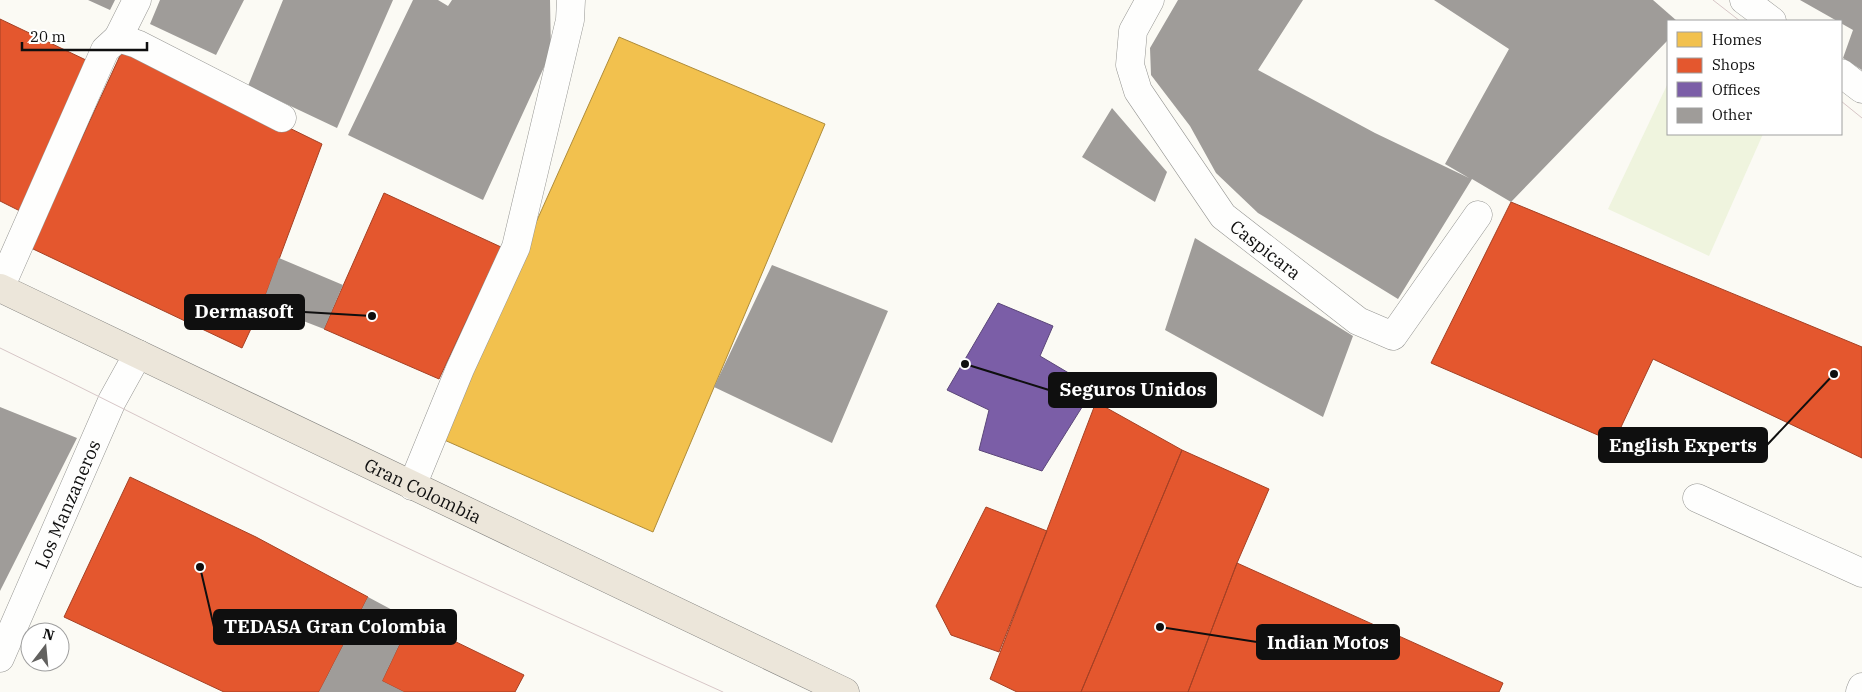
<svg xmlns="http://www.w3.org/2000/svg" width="1862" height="692" viewBox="0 0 1862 692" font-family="'IBM Plex Serif',serif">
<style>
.pitch{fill:#eff4de}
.homes{fill:#f2c14e;stroke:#ae8c3b}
.shops{fill:#e4572e;stroke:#a44125}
.offices{fill:#7b5ea7;stroke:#5b4679}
.building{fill:#9f9c99}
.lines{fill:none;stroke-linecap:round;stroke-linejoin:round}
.minor-casing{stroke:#959592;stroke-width:29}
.major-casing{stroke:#83827f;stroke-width:29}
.minor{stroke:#fefefd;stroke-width:28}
.major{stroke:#ece6da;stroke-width:28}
.tram{stroke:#d7c6c7;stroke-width:1}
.labels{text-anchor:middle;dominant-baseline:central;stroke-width:5;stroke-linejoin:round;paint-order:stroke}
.street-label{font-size:18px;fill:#0f0f0f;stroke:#fff}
.leader{fill:none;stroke:#0f0f0f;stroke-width:2}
.callout-dot{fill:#0f0f0f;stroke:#fff;stroke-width:2}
.callout{fill:#0f0f0f;stroke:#0f0f0f;stroke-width:2}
.callout-label{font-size:19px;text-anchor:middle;font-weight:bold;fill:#fff}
</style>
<rect width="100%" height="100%" fill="#fbfaf4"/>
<path class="pitch" d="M1668,83V134H1763L1709,256L1608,209Z"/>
<path class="homes" d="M619,37L825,124L653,532L442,439L466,379Z"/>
<path class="shops" d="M0,19L88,61L20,211L0,201Z
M124,47L322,144L262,305L242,348L31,248Z
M384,193L501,247L439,379L324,329Z
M1511,202L1862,347V458L1653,359L1614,442L1431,363Z
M1096,402L1182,450L1081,692H1017L990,679Z
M1182,450L1269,489L1237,563L1188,692H1081Z
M130,477L256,537L368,597L319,692H224L64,617Z
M986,507L1047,531L999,652L951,635L936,606Z
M1237,563L1503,683L1499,692H1188Z
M411,620L524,675L515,692H404L382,681Z"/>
<path class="offices" d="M998,303L1053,326L1040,356L1094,388L1042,471L979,450L989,410L947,390Z"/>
<path class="building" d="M88,0H115L110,10Z
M160,0H244L216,55L150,24Z
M283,0H393L337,128L248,86Z
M413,0H438L448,6L452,0H550L551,52L483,200L348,135Z
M1178,0H1303L1258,70L1375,133L1469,178L1445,164L1509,49L1434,0H1653L1677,21H1668V40L1511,202L1472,179L1398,299L1258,213L1216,173L1190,126L1151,75L1150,48Z
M1800,0H1862V70L1843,58L1853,30Z
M1112,108L1167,172L1155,202L1082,157Z
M1195,238L1353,336L1323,417L1165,330Z
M279,258L343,285L324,329L262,305Z
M772,265L888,311L832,443L714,387Z
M0,407L77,438L0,591Z
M368,597L411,620L382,681L404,692H319Z"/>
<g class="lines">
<defs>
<g id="minor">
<path id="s1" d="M1150,0L1133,31L1130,65L1138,91L1223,216L1358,321L1393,336L1478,215"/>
<path d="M1744,0L1772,21"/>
<path d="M118,38L137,0"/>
<path d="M1841,73L1862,89"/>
<path d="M0,288L105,50L118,38L137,44L282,118"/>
<path d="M412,486L460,369L516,247L570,20L571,0"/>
<path d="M1697,498L1862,573"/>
<path id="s2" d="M0,658L112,401L138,354"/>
<path d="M1860,692L1862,687"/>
</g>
<g id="major">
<path id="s3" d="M0,288L845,692"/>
</g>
</defs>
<use href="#minor" class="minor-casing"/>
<use href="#major" class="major-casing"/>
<use href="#minor" class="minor"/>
<use href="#major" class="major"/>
<path class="tram" d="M1713,0L1740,21
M1841,101L1862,118
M0,348C92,392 182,439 274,484C422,557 573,624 723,692"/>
</g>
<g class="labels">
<g class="street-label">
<text stroke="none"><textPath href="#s1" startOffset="302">Caspicara</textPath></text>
<text stroke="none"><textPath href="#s3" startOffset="469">Gran Colombia</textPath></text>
<text stroke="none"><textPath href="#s2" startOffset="168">Los Manzaneros</textPath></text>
</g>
</g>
<path class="leader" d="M372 316L304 312M965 364L1049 390M1834 374L1767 445M200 567L214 627M1160 627L1257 642"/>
<g class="callout-dot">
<circle cx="372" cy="316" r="5"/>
<circle cx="965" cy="364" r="5"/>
<circle cx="1834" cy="374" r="5"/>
<circle cx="200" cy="567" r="5"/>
<circle cx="1160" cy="627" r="5"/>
</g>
<g class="callout">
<rect x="185" y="295" width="119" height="34" rx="5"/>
<rect x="1049" y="373" width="167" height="34" rx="5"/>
<rect x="1599" y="428" width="168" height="34" rx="5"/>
<rect x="214" y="610" width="242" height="34" rx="5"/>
<rect x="1257" y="625" width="142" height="34" rx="5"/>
</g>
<g class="callout-label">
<text x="244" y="318">Dermasoft</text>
<text x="1133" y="396">Seguros Unidos</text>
<text x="1683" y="452">English Experts</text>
<text x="335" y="633">TEDASA Gran Colombia</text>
<text x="1328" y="649">Indian Motos</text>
</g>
<rect x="1667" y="20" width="175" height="115" fill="#ffffff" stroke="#9f9f9f"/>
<rect x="1677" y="32" width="25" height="15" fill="#f2c14e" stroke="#9f9f9f"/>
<text x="1712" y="45" font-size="15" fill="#0f0f0f">Homes</text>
<rect x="1677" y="58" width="25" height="15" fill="#e4572e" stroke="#9f9f9f"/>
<text x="1712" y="70" font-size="15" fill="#0f0f0f">Shops</text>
<rect x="1677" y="82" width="25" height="15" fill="#7b5ea7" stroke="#9f9f9f"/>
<text x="1712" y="95" font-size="15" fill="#0f0f0f">Offices</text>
<rect x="1677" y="108" width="25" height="15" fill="#9f9c99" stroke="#9f9f9f"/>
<text x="1712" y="120" font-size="15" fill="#0f0f0f">Other</text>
<g transform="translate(45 647) rotate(16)"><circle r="24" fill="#ffffff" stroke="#9f9f9f"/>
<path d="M0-4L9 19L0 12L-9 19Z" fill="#62615f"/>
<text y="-8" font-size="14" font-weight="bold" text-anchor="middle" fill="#0f0f0f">N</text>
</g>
<path d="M22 42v8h125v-8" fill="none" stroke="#0f0f0f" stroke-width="2.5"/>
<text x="30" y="42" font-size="15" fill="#0f0f0f" stroke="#ffffff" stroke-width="4" paint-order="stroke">20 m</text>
</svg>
